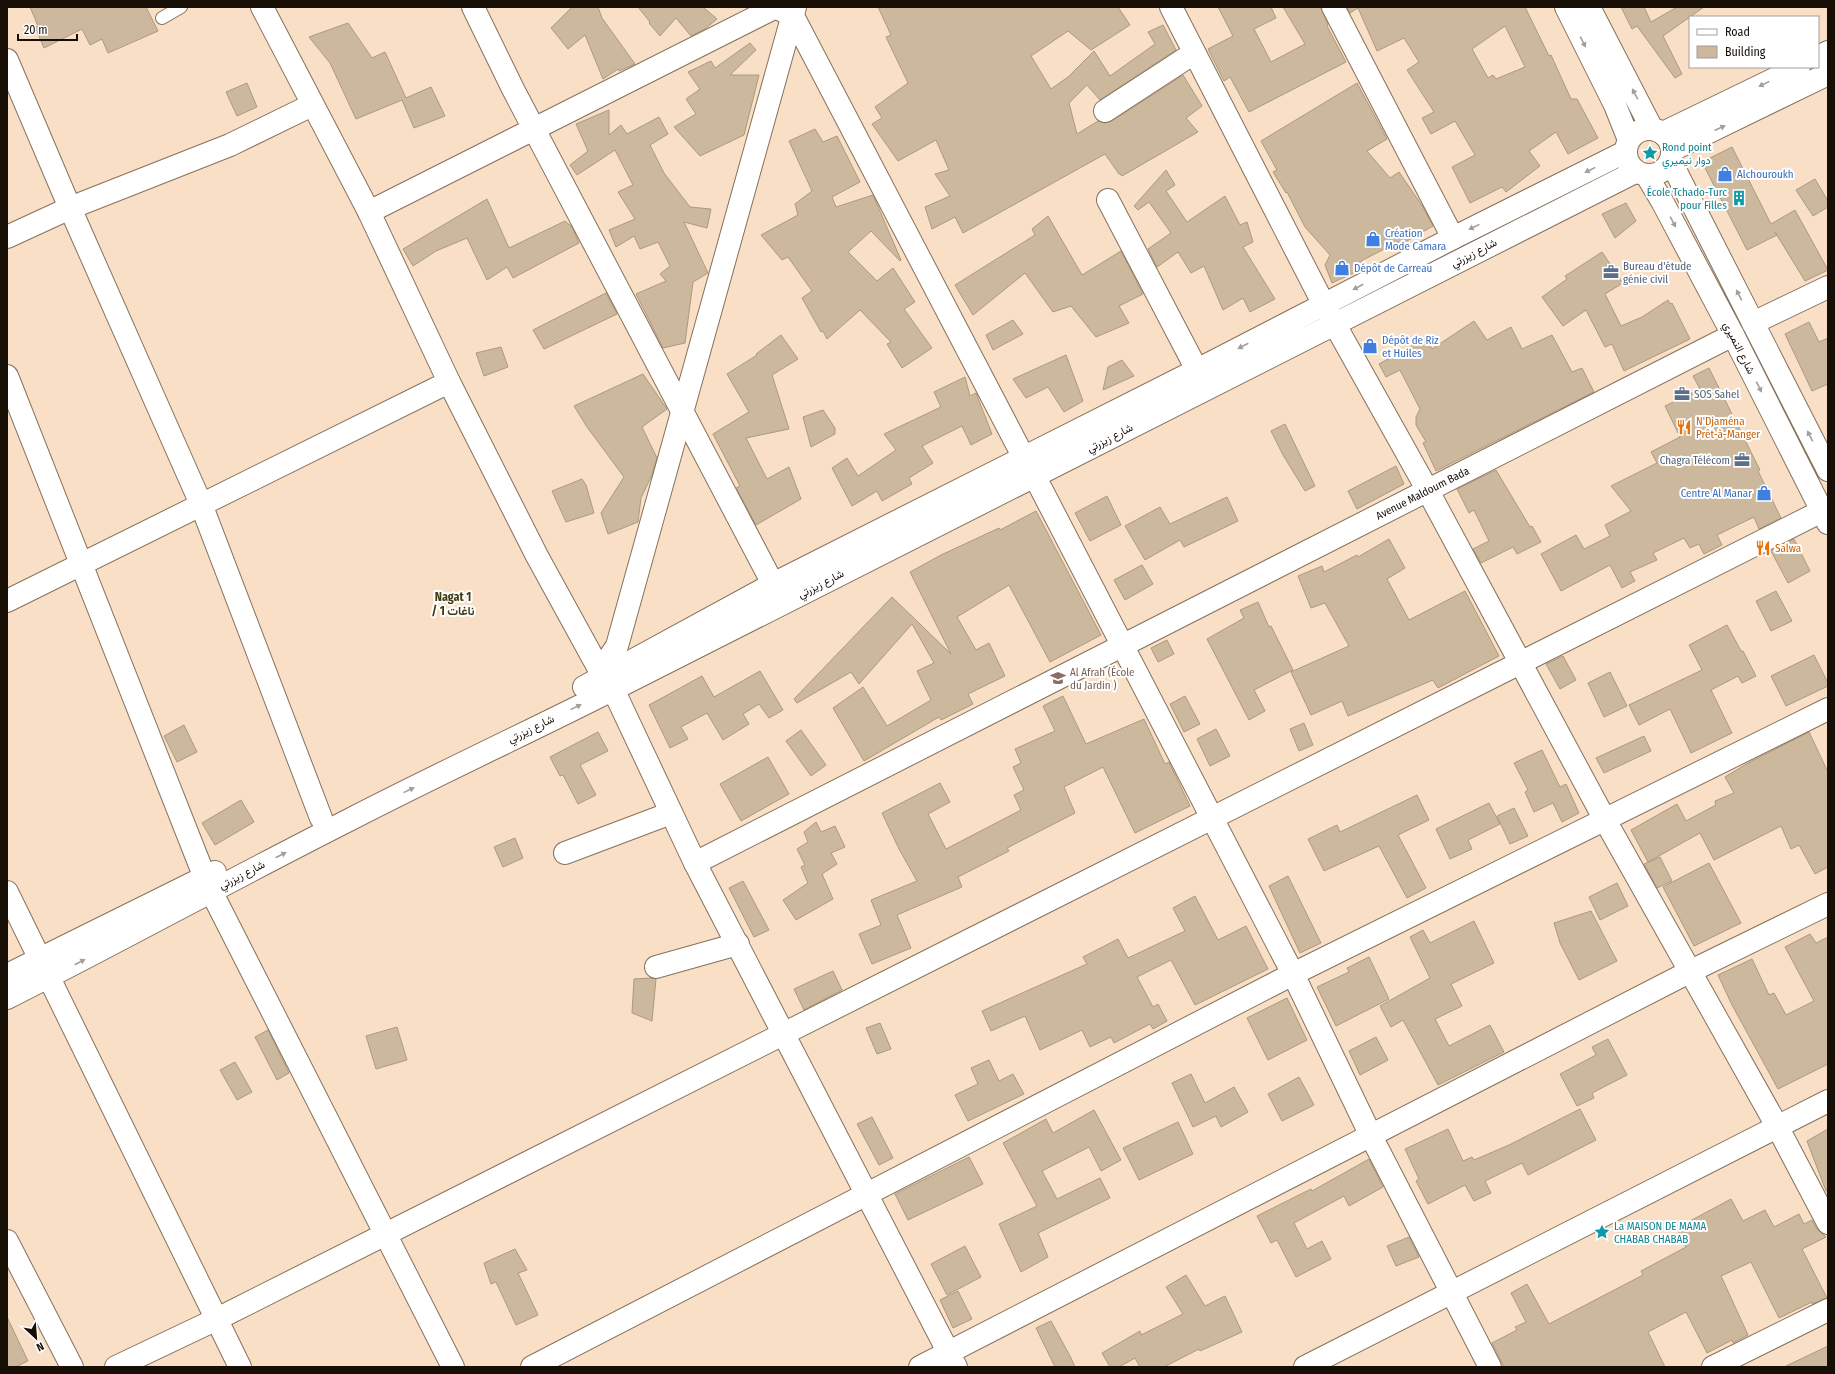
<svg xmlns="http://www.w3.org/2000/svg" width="1835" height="1374" viewBox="0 0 1835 1374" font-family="'Fira Sans Condensed',Vazirmatn,sans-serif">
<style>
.building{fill:#ccb89d;stroke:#ad997f;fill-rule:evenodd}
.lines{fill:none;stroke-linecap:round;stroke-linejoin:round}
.lane-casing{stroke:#87715b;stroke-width:14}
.street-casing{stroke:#87715b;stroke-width:24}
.secondary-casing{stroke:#87715b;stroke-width:24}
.primary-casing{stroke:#87715b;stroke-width:24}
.lane{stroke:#fff;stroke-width:12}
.street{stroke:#fff;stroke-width:22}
.secondary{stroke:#fff;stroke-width:22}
.primary{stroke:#fff;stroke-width:22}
.oneway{fill:#a29f9b}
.labels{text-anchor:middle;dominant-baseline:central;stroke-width:4;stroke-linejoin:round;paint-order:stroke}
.culture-label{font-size:11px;fill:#0d838f;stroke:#fff;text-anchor:start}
.shop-label{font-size:11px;fill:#366cbe;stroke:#fff;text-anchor:start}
.street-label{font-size:11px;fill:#170f06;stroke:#fff}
.service-label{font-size:11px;fill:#4e5e75;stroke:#fff;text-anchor:start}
.food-label{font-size:11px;fill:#c56008;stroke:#fff;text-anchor:start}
.education-label{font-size:11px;fill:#785e54;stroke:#fff;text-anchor:start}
.neighbourhood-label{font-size:12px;font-weight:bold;fill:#403c12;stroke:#fff}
</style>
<rect width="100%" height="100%" fill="#f8dfc6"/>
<path class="building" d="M30,7H146L158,31L108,53L102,39L90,45L82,29L44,48L35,27L38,26Z
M572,7H598L602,18L635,64L619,71L618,69L603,79L585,35L568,49L551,28Z
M638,7H703L717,19L705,29L691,36L676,18L660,36L649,23L650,22Z
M878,7H1118L1130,25L1091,50L1068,31L1031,56L1051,89L1068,77L1094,51L1110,76L1155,44L1148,32L1163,25L1176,50L1100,100L1087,85L1069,103L1077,134L1098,121L1105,123L1112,121L1183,75L1202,106L1186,118L1198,132L1122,176L1120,174H1119L1105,154L963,233L955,217L932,229L925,207L950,196L935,174L949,170L936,140L898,161L872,124L882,118L875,107L908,83L886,37L891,35Z
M1218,7H1271L1276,18L1254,29L1271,62L1305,44L1283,7H1321L1328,25L1327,26L1346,62L1249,112L1230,77L1224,81L1208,49L1233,36Z
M1347,7H1525L1549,56L1551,55L1571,99H1577L1598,138L1568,154L1556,132L1529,151L1540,166L1506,192L1502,187L1470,203L1452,167L1475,155L1455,121L1431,134L1422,118L1434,112L1407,70L1419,62L1404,38L1377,51L1358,8L1350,13ZM1505,26L1525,67L1496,79L1493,75L1488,78L1472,49Z
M1621,7H1644L1651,22L1677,7H1704L1663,36L1682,74L1675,78L1637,26L1632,29Z
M348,23L372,58L385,52L406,98L431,87L445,116L414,128L402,100L356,119L330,63L309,37Z
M750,43L756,50L730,75H759L744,135L700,156L674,127L696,114L686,99L700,89L688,72L711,61L715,68Z
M247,83L257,107L237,116L226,92Z
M1357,83L1387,139L1367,151L1390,178L1399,172L1423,207L1433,226L1400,245L1398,242L1361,261L1364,268L1332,283L1325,265L1330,255L1305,227L1287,192L1286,193L1273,172L1277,170L1261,141Z
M609,110V135L621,125L627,134L659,117L668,134L650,145L664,173L690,207L711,209L707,228L684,222L708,273L693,282L685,343L663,348L636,294L666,281L660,274L670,266L658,242L640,249L634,236L616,247L609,230L635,219L618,192L633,185L615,150L577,175L570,165L588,151L576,124Z
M815,129L823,142L837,136L860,182L832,197L836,207L873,195L901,260L900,261L871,231L848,252L877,281L893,268L915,302L904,309L932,348L902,368L887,344L891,342L860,310L827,339L823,331L821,332L802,298L812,291L788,257L782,260L761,235L798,215L795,204L812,191L789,141Z
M1732,147L1771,224L1795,210L1828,270L1805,281L1775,232L1777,235L1747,250L1702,162Z
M1166,170L1175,185L1166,191L1187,222L1225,196L1240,225L1247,222L1253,242L1243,247L1275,299L1250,312L1243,298L1223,310L1204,266L1191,273L1178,252L1157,267L1148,249L1171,233L1149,202L1138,210L1134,206Z
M1815,179L1828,201V207L1813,216L1796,190Z
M487,199L509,248L565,221L572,227L579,243L513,278L507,267L487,280L467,238L436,251L413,266L403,249Z
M1626,203L1636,221L1615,238L1602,214Z
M1048,216L1082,275L1121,251L1143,294L1119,306L1129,323L1096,337L1071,306L1053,312L1025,273L973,315L955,285L1035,235L1032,229Z
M1602,252L1623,283L1605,294L1621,326L1642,317L1668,300L1670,304L1672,303L1690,339L1624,371L1612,344L1605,347L1586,310L1563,326L1542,297L1567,279L1565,276Z
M606,293L617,314L544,349L533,330Z
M1013,320L1023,334L993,350L986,335Z
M1474,321L1487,340L1511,327L1522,349L1552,335L1572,372L1582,368L1594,392L1436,471L1423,443L1426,442L1416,425V417L1420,409L1400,370L1386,377L1379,364L1426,338L1432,349Z
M1809,322L1819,342L1828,338V384L1812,391L1785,334Z
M781,335L798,359L772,375L789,429L746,438L767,479L789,467L801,499L756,525L736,488L740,486L713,434L749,412L727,374L757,355L756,354Z
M501,347L508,367L484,376L476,353Z
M1066,355L1083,401L1064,412L1048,387L1026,398L1013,379Z
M1122,360L1134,376L1103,390L1108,367Z
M1709,368L1760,470L1758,471L1781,518L1759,529L1754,517L1717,535L1722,545L1704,554L1699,544L1690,548L1684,538L1653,553L1657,560L1630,572L1635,581L1622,588L1610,565L1561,591L1541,554L1576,535L1584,549L1610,536L1605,525L1631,511L1611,486L1657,463L1651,452L1680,437L1665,406L1700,389L1693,376Z
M643,374L667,409L642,427L657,458L651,477L641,498L638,522L608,534L601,513L624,477L587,427L574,406Z
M965,377L970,396L976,393L992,434L971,445L962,426L922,446L933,463L909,478L912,484L882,501L877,491L852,506L832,468L847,458L858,476L896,450L884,434L941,407L934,392Z
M823,410L835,428V434L811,447L803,417Z
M1285,424L1315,486L1305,491L1283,455L1271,431Z
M1396,466L1404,484L1357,509L1348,491Z
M1496,470L1530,527L1532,526L1541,542L1517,554L1513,547L1481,563L1473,549L1489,541L1474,510L1469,513L1457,489Z
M582,479L586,485L594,513L566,522L552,491Z
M1107,496L1121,525L1090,541L1075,513Z
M1227,497L1238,521L1184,547L1180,540L1145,560L1125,526L1160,507L1170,524Z
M1036,511L1101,635L1050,662L1009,585L957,617L976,650L989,643L1005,676L968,694L973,704L941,720L939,717L864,761L833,708L863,687L887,726L931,700L917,671L934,663L912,624L859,684L851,672L797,703L794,699L892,597L951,654L910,572L941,555L999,528L1000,530Z
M1389,539L1405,568L1387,579L1409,620L1465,591L1499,656L1438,688L1433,680L1348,716L1342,701L1311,715L1291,672L1349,646L1325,603L1311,608L1298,576L1322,566L1324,572L1357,555L1358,557Z
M1794,539L1810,571L1788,583L1771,551Z
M1142,565L1153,584L1125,600L1114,580Z
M1776,591L1792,621L1771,631L1756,601Z
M1258,602L1269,627L1271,626L1293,670L1254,690L1265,711L1249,720L1207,639L1244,618L1240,610Z
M1727,625L1741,651H1743L1756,676L1742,683L1738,676L1711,690L1732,733L1691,753L1670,709L1639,725L1629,705L1702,670L1689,645Z
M1167,640L1174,654L1158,662L1151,648Z
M1814,655L1828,683V686L1786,706L1771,676Z
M1563,656L1576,680L1560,689L1546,664Z
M760,671L783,710L769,718L759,704L743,714L749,724L723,740L707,713L681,727L688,739L670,748L649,705L702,676L714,697Z
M1610,672L1627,706L1604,717L1588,683Z
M1063,696L1086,744L1144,719L1165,764L1169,762L1190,806L1135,833L1103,767L1064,787L1075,813L1007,848L1009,851L958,877L962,887L897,915L911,948L872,964L859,934L881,925L871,900L917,881L899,849L882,813L940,783L950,802L928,814L946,849L1021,810L1014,795L1024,790L1013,767L1021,763L1015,749L1055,731L1043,706Z
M1185,696L1200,724L1184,732L1170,704Z
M1304,723L1313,745L1299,751L1290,729Z
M184,725L197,752L177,762L164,736Z
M1216,729L1230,756L1210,766L1197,739Z
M801,730L826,765L811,776L786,741Z
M598,732L608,751L580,765L596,795L578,804L563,775L560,776L550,757Z
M1809,732L1828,772V867L1815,874L1799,845L1791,849L1781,826L1714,860L1700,833L1648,862L1631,830L1677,804L1686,821L1716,805L1715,801L1734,793L1725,777L1748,763Z
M1644,736L1651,751L1604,773L1596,758Z
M1542,750L1560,787L1566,784L1579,813L1562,822L1553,803L1534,812L1525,792L1528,790L1514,763Z
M768,757L789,794L741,821L720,784Z
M1417,795L1429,820L1398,835L1426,888L1407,898L1379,846L1324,871L1308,839L1337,825L1340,832Z
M241,800L254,822L215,845L202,823Z
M1489,803L1500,824L1468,840L1472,849L1450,859L1436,829Z
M1514,808L1528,836L1510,844L1497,816Z
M816,822L821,832L835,826L845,847L831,853L837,864L822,874L833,899L796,920L783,900L808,883L801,867L805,865L797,849L808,842L804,832Z
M515,838L523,858L503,867L494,847Z
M1660,857L1672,881L1657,888L1644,864Z
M1709,863L1741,923L1694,946L1663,887Z
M1288,876L1321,943L1300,953L1269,886Z
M743,881L769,930L754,937L729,888Z
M1617,883L1628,906L1600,920L1589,897Z
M1195,896L1218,940L1246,926L1268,969L1195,1005L1171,960L1137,977L1153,1007L1158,1004L1167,1021L1153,1029L1150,1024L1114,1043L1111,1037L1090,1047L1082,1030L1040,1050L1025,1016L991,1031L982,1011L1087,964L1083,957L1118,939L1128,958L1185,931L1173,908Z
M1591,911L1617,961L1579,980L1560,943L1554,923Z
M1474,921L1494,963L1451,984L1462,1006L1435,1019L1449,1046L1490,1025L1504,1052L1438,1085L1403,1020L1391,1027L1380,1006L1430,978L1410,937L1423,930L1430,943Z
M1810,934L1816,943L1828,937V1064L1778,1089L1732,1005L1718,975L1752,959L1769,995L1774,993L1786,1015L1814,1001L1785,947Z
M1369,957L1389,999L1336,1026L1317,987L1349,972L1347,968Z
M833,971L842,990L804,1010L794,989Z
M651,978L656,979L652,1021L632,1013L634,979Z
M1287,998L1307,1040L1268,1060L1247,1018Z
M880,1023L891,1049L877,1054L866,1028Z
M397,1027L407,1060L376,1069L366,1036Z
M268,1030L289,1073L277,1080L255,1037Z
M1376,1037L1388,1060L1360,1075L1349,1051Z
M1608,1039L1627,1075L1592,1093L1594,1098L1577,1106L1560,1074L1596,1055L1592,1047Z
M989,1060L999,1081L1013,1074L1024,1094L968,1121L955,1095L978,1084L971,1068Z
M235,1062L252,1092L237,1100L220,1070Z
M1191,1074L1205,1103L1234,1087L1248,1112L1221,1127L1216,1116L1193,1127L1172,1083Z
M1299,1077L1314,1105L1282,1121L1268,1094Z
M1580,1109L1596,1140L1528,1175L1522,1163L1485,1181L1491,1193L1474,1201L1465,1185L1428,1204L1416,1181L1419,1179L1405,1149L1448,1129L1463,1161L1472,1157L1474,1160L1509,1145Z
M1094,1110L1121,1160L1101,1171L1089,1147L1042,1171L1057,1199L1100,1178L1110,1198L1038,1233L1048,1257L1021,1272L999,1224L1037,1206L1003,1143L1046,1119L1053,1133Z
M872,1117L893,1158L879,1165L857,1124Z
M1178,1122L1193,1154L1139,1180L1123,1148Z
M1828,1129V1191H1826L1807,1141Z
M969,1157L983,1184L908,1220L895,1194Z
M1369,1159L1383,1187L1349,1206L1344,1196L1294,1223L1307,1249L1322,1241L1331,1259L1296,1277L1277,1240L1271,1243L1257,1216L1311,1189L1312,1191Z
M1731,1199L1743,1221L1765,1210L1774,1227L1799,1214L1804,1224L1812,1220L1817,1229L1826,1237L1802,1249L1827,1298L1812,1304V1302L1779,1318L1751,1262L1721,1276L1748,1335L1733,1343L1732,1340L1707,1353L1686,1312L1648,1332L1665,1367H1504L1492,1343L1517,1330L1515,1327L1526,1322L1511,1293L1527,1284L1549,1324L1643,1275L1641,1271L1686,1247L1677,1228Z
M1409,1237L1419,1257L1396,1266L1387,1246Z
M965,1246L981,1277L947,1295L931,1264Z
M515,1249L527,1270L518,1273L538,1315L516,1325L496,1282L491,1284L484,1263Z
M1186,1275L1205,1306L1225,1296L1242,1332L1200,1351L1199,1349L1164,1367H1140L1135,1358L1119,1367H1110L1102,1353L1140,1331L1141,1335L1183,1314L1166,1287Z
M958,1291L972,1319L953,1328L940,1300Z
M7,1317L28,1361L15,1367H7Z
M1051,1321L1070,1356L1075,1367H1055L1036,1328Z
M1828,1346V1367H1784Z"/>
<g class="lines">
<defs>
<path id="lane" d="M162,18L181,7"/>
<g id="street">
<path d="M262,7L369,212L449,382L537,556L599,669L613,689L695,863L956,1367"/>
<path d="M473,7L513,89L773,584"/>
<path d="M775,7L793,16L1024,458"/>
<path d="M1171,7L1324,305L1428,491L1605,820L1777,1126L1828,1223"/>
<path d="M1333,7L1453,238"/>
<path d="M7,60L70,208L201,504L321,818"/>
<path d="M1105,111L1194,53"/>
<path d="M1108,200L1197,370"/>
<path d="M369,212L776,7"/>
<path d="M7,237L70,208L230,145L312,105"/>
<path d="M1753,323L1828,287"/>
<path d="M7,376L205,878"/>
<path d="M1035,477L1293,974L1371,1136L1490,1367"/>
<path d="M7,601L449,382"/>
<path d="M599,669L607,661L617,646L795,7"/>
<path d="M565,853L671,813"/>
<path id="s1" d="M695,863L1733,335"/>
<path d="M211,891L453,1367"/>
<path d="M7,892L240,1367"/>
<path d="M656,967L738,944"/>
<path d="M7,1241L72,1367"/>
<path d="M116,1367L217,1319L1822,511"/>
<path d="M532,1367L1293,974L1828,709"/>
<path d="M920,1367L1691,971L1828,904"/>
<path d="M1305,1367L1828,1101"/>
<path d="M1713,1367L1828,1310"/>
</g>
<path id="secondary" d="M1818,57L1828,52
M1663,133L1799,67
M1672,150L1828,74
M584,687L773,584L1197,370L1453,238L1625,152
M7,975L215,872
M7,998C122,940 234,878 349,820C436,775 525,734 612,690C953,517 1294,344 1635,172"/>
<path id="primary" d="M1566,7L1615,105L1629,140
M1589,7L1652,129
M1626 152a23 23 0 1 1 46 0a23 23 0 1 1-46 0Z
M1671,162L1828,470
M1647,176L1663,203L1733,335L1828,523"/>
</defs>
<use href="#lane" class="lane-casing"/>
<use href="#street" class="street-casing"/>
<use href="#secondary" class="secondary-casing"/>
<use href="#primary" class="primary-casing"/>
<use href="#lane" class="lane"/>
<use href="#street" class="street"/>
<use href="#secondary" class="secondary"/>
<use href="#primary" class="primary"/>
</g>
<defs><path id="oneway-solid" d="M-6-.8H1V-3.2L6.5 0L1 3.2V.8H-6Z"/></defs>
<g class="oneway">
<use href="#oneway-solid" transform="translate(1583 42) rotate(63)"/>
<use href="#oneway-solid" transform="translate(1764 84) rotate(154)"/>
<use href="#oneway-solid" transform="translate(1635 94) rotate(-118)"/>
<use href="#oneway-solid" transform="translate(1720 128) rotate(-25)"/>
<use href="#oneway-solid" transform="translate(1590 170) rotate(154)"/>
<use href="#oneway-solid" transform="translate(1673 222) rotate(62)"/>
<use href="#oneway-solid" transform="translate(1474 227) rotate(154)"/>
<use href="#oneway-solid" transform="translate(1358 287) rotate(152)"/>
<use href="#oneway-solid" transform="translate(1739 295) rotate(-117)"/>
<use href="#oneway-solid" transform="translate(1243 346) rotate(153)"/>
<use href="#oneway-solid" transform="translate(1759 387) rotate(63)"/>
<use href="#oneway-solid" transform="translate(1810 436) rotate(-117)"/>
<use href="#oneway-solid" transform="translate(576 707) rotate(-26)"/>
<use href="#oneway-solid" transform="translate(409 790) rotate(-26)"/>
<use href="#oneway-solid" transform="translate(281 855) rotate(-27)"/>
<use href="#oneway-solid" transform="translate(80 962) rotate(-28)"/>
</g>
<defs>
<symbol id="sight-bare" viewBox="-9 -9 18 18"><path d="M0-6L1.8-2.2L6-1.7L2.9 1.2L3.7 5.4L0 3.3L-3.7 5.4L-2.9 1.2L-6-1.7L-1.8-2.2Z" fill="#0f9aa8" stroke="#fff" stroke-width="2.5" paint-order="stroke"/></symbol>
<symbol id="shop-bare" viewBox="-9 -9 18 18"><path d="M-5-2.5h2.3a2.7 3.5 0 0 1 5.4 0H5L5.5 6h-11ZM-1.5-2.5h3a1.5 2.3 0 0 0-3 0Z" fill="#3f7fe0" stroke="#fff" stroke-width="2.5" paint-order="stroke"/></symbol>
<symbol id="building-bare" viewBox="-9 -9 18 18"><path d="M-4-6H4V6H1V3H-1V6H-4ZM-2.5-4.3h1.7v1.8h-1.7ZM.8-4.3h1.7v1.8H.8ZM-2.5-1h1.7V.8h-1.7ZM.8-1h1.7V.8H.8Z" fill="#0f9aa8" stroke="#fff" stroke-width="2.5" paint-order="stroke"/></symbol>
<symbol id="office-bare" viewBox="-9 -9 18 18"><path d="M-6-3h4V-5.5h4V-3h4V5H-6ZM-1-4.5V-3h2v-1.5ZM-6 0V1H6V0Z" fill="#5c6f8a" stroke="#fff" stroke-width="2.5" paint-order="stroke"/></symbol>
<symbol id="restaurant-bare" viewBox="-9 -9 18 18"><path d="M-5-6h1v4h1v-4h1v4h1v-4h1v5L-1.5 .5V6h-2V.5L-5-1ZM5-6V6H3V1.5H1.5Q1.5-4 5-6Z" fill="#e8710a" stroke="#fff" stroke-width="2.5" paint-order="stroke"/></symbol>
<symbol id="school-bare" viewBox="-9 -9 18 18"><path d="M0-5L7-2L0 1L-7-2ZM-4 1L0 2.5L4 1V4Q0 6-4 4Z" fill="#8d6e63" stroke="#fff" stroke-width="2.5" paint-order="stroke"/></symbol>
</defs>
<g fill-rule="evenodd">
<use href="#sight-bare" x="1639" y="142" width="22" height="22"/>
<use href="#shop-bare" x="1714" y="163" width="22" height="22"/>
<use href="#building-bare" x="1728" y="187" width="22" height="22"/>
<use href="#shop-bare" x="1362" y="228" width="22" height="22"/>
<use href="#shop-bare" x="1331" y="257" width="22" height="22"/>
<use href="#office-bare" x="1600" y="261" width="22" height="22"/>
<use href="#shop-bare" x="1359" y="335" width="22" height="22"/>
<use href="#office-bare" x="1671" y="383" width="22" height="22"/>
<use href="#restaurant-bare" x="1673" y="416" width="22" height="22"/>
<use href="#office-bare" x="1731" y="449" width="22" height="22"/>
<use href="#shop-bare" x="1753" y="482" width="22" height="22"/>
<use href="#restaurant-bare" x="1752" y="537" width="22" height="22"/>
<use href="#school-bare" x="1047" y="667" width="22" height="22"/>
<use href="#sight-bare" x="1591" y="1221" width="22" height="22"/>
</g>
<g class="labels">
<g class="culture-label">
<text x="1662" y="147">Rond point<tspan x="1662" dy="13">دوار نيميري</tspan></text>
<text x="1727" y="192" text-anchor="end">École Tchado-Turc<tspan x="1727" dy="13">pour Filles</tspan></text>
<text x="1614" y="1226">La MAISON DE MAMA<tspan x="1614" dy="13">CHABAB CHABAB</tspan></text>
</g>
<g class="shop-label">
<text x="1737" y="174">Alchouroukh</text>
<text x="1385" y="233">Création<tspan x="1385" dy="13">Mode Camara</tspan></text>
<text x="1354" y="268">Dépôt de Carreau</text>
<text x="1382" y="340">Dépôt de Riz<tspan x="1382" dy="13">et Huiles</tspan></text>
<text x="1752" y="493" text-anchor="end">Centre Al Manar</text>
</g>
<g class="street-label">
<text transform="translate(1474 253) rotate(-27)">شارع زيزرتي</text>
<text transform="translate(1739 348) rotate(63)">شارع النميري</text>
<text transform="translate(1110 438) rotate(-27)">شارع زيزرتي</text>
<text stroke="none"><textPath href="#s1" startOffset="816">Avenue Maldoum Bada</textPath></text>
<text transform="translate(821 584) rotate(-27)">شارع زيزرتي</text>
<text transform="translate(531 729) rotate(-26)">شارع زيزرتي</text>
<text transform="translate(242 875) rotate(-27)">شارع زيزرتي</text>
</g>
<g class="service-label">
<text x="1623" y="266">Bureau d'étude<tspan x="1623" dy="13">génie civil</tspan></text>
<text x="1694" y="394">SOS Sahel</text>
<text x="1730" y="460" text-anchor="end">Chagra Télécom</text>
</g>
<g class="food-label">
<text x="1696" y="421">N'Djaména<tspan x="1696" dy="13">Prêt-à-Manger</tspan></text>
<text x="1775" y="548">Salwa</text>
</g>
<g class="education-label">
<text x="1070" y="672">Al Afrah (École<tspan x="1070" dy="13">du Jardin )</tspan></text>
</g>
<g class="neighbourhood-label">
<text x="453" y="597">Nagat 1<tspan x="453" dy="14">/ ناغات 1</tspan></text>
</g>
</g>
<rect width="1835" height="1374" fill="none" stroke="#170f06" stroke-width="16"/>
<rect x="1689" y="16" width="130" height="52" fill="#ffffff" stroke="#a29f9b"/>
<rect x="1697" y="29" width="20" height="6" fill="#ffffff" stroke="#a29f9b"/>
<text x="1725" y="36" font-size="12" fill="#170f06">Road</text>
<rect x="1697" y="46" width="20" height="12" fill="#ccb89d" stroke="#a29f9b"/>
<text x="1725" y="56" font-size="12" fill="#170f06">Building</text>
<g transform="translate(36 1338) rotate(154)" stroke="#ffffff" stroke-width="3" paint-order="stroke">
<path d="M0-3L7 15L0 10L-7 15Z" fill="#170f06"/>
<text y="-6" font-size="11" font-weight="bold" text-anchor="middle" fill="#170f06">N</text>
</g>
<path d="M18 34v6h59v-6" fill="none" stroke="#170f06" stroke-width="2"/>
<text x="24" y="34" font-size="12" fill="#170f06" stroke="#ffffff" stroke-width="3" paint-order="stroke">20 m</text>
</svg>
